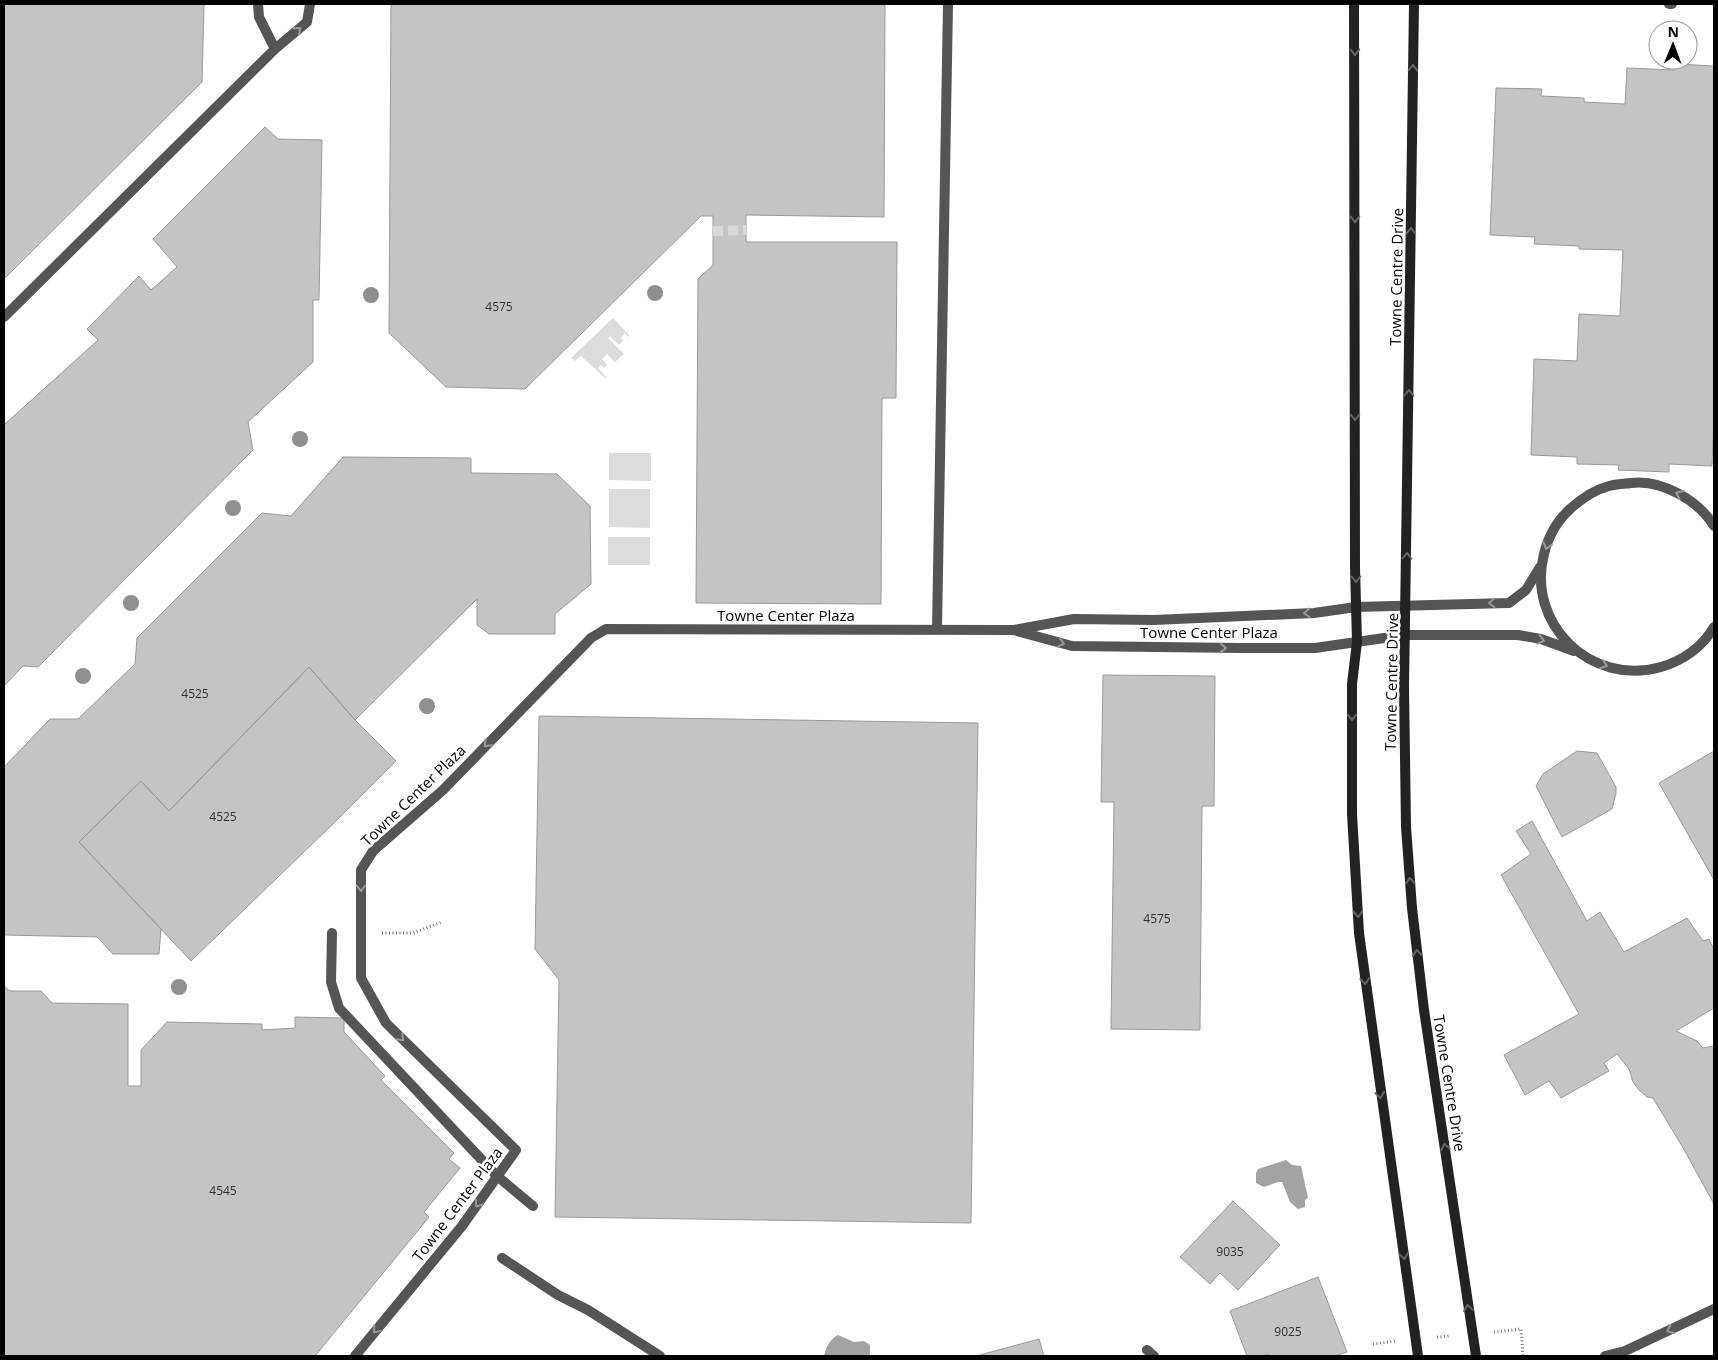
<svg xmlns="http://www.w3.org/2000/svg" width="1718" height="1360" viewBox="0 0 1718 1360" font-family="'Open Sans',sans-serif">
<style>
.green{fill:#dcdcdc}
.water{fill:#a3a3a3}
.building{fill:#c4c4c4;stroke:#999}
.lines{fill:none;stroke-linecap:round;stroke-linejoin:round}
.pedestrian-tunnel{stroke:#d9d9d9;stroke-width:10;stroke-dasharray:10 5;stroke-linecap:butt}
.path{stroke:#777;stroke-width:3;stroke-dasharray:1 2.5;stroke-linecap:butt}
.service{stroke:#555;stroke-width:10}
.pedestrian{stroke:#555;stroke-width:10}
.minor{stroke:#555;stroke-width:10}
.tertiary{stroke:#555;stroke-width:10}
.secondary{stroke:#222;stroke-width:10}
.tree{fill:#8f8f8f}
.oneway{stroke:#999}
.oneway2{stroke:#646464}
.labels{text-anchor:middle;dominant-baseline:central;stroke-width:5;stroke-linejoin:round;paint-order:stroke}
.number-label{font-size:12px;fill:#313131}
.street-label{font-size:15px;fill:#000;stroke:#fff}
</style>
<rect width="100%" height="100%" fill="#fff"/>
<path class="green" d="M613,318L629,335L628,337L625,333L621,338L623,341L619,345L610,336L608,338L624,354L615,362L607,354L602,359L607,365L604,368L601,365L598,368L606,377L605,378L581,356L575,361L571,358Z
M609,453H651V481L609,480Z
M609,489H650V528L609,527Z
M608,537H650V565H608Z"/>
<path class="water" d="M1286,1160L1292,1165L1301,1166L1308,1198L1305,1200V1207L1298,1209L1290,1202L1282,1182H1278L1264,1187L1256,1183V1173L1258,1169Z
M838,1335L854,1342L864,1341L870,1345V1354L868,1356H824C826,1347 830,1339 838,1335Z"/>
<path class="building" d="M4,4H204L202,82L4,279Z
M391,4H885L884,217L746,215V242H897L896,398H882L881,604L696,603L698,279L713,265V216H701L525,389L446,387L389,333Z
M1676,64L1714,66V417L1712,466L1669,464V472L1618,470L1619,465L1577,464V457L1531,455L1534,359L1577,361L1579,314L1620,316L1623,250L1579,249V246L1534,244L1535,237L1490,235L1496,88L1542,89L1541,96L1584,98V102L1625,104L1627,68L1675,70Z
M265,127L278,139L322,140L319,300H313V362L248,422L253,450L38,667L23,666L4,686V425L98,340L87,329L139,276L151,290L177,267L153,239Z
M343,457L471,458V473L557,474L590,506L591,584L555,614V634H489L477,625V599L355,720L309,667L169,811L141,781L79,842L161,929L159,954H113L97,937L4,935V767L50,719H78L135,664L137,638L262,513L291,516Z
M309,667L355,720L396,761L335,822L191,961L79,842L141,781L169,811Z
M1103,675L1215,676L1214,806H1202L1200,1030L1111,1029L1114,802H1101Z
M539,716L978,723L971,1223L555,1217L559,980L535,949Z
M1577,751L1597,753L1616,787V793L1612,809L1562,837L1536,786L1543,774Z
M1714,751V880L1659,783Z
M1532,821L1587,921L1600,912L1624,952L1687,918L1703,941L1709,939L1714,950V1008L1676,1031L1697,1041L1703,1048L1714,1046V1204L1682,1146L1653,1098L1647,1097L1639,1090L1633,1082L1629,1069L1617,1054L1604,1063L1609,1071L1561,1098L1549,1081L1525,1095L1504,1055L1579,1014L1501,875L1531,854L1516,831Z
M4,986L10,991H41L52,1003L128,1004V1086H141V1050L167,1022L262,1024V1030L295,1028V1017L344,1018V1032L385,1076L381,1080L454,1153L449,1159L460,1168L424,1212L429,1217L315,1356H4Z
M1233,1201L1280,1245L1238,1290L1220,1273L1210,1284L1180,1257Z
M1318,1277L1347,1352L1335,1356H1270L1269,1354L1262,1356H1247L1230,1311Z
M1039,1339L1044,1356H976Z"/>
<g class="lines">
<path class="pedestrian-tunnel" d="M713,231L746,230"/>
<path class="path" d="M382,933H413L442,922
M1494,1332L1521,1329L1523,1356
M1437,1337L1450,1336
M1373,1344L1396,1341"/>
<path class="service" d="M258,4L259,17L275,49
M1669,4H1672
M4,317L275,49L307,22L310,4
M1714,526C1699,501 1662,479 1631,483C1624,484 1616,484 1609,486C1594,490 1581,499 1570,509C1557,521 1548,537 1544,554C1526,624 1591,687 1661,667C1682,661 1703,647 1714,627
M1356,607L1509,603L1526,590L1540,567
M937,629L948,4
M1405,635H1518L1541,639L1574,651
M502,1258L558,1295L588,1310L660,1356"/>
<path class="pedestrian" d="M332,933L331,982L339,1008L497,1176L533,1206"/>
<path class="minor" d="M1017,631L1072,646L1241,648H1315L1405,635
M1147,1350L1154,1356
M355,1356L462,1226L516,1150L386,1023L361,978V870L373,851L443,790L591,638L606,629L1014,630L1074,619L1154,620L1314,613L1356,607"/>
<path class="tertiary" d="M1605,1356L1625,1351L1714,1309"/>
<path class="secondary" d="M1354,4L1355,567L1357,642L1352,684V814L1359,933L1418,1356
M1414,4L1404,687L1406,827L1412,908L1424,1010L1476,1356"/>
</g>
<g class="tree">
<circle cx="655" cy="293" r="8"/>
<circle cx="371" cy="295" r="8"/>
<circle cx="300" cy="439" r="8"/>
<circle cx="233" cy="508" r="8"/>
<circle cx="131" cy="603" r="8"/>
<circle cx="83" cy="676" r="8"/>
<circle cx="427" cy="706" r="8"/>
<circle cx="179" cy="987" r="8"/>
</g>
<defs><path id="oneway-chevron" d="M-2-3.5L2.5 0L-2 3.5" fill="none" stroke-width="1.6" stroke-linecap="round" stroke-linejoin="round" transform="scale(1.25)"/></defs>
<g class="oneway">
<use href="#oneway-chevron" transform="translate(298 30) rotate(-40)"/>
<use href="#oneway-chevron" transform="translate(1679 494) rotate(-155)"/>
<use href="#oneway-chevron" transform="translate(1547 546) rotate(107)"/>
<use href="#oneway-chevron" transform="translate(1492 603) rotate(179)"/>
<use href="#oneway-chevron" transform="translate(1307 613) rotate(177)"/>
<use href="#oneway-chevron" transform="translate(1541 640) rotate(15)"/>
<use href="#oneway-chevron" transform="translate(1061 643) rotate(15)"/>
<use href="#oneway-chevron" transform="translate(1223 648) rotate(1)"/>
<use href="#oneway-chevron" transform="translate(1604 665) rotate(20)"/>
<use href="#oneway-chevron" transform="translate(487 744) rotate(134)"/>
<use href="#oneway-chevron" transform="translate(361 888) rotate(90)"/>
<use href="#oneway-chevron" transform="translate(401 1038) rotate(45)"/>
<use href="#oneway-chevron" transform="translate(478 1204) rotate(125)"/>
<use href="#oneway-chevron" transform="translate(376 1330) rotate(130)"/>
<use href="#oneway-chevron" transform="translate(1670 1330) rotate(155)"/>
</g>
<g class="oneway2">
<use href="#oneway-chevron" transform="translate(1355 52) rotate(90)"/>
<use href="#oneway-chevron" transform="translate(1413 68) rotate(-89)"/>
<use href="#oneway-chevron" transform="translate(1355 219) rotate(90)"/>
<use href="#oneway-chevron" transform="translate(1411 231) rotate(-89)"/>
<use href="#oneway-chevron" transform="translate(1409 393) rotate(-89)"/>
<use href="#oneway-chevron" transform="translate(1355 417) rotate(90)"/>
<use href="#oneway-chevron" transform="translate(1407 556) rotate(-89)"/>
<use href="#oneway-chevron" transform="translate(1356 579) rotate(90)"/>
<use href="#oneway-chevron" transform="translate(1352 717) rotate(90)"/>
<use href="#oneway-chevron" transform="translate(1410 881) rotate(-94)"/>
<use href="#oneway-chevron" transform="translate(1358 914) rotate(87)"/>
<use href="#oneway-chevron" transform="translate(1417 953) rotate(-96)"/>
<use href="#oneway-chevron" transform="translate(1365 981) rotate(83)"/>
<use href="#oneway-chevron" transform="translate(1380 1095) rotate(82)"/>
<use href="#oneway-chevron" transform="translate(1445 1147) rotate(-99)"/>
<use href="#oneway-chevron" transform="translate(1404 1256) rotate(82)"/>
<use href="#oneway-chevron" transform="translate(1468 1308) rotate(-98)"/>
</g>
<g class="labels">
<g class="number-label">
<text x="499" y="306">4575</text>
<text x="195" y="693">4525</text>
<text x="223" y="816">4525</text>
<text x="1157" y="918">4575</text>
<text x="223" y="1190">4545</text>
<text x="1230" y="1251">9035</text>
<text x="1288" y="1331">9025</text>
</g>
<g class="street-label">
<text transform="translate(1396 277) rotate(-89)">Towne Centre Drive</text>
<text x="786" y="615">Towne Center Plaza</text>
<text x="1209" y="632">Towne Center Plaza</text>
<text transform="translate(1391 682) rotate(-89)">Towne Centre Drive</text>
<text transform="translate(413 795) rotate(-44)">Towne Center Plaza</text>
<text transform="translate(1450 1083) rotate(81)">Towne Centre Drive</text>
<text transform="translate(457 1204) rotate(-53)">Towne Center Plaza</text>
</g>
</g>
<rect width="1718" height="1360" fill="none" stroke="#000000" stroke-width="10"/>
<g transform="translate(1673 45) rotate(1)"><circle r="24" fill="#ffffff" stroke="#999999"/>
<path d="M0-4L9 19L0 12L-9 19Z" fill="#000000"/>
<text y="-8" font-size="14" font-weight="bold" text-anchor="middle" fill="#000000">N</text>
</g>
</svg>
